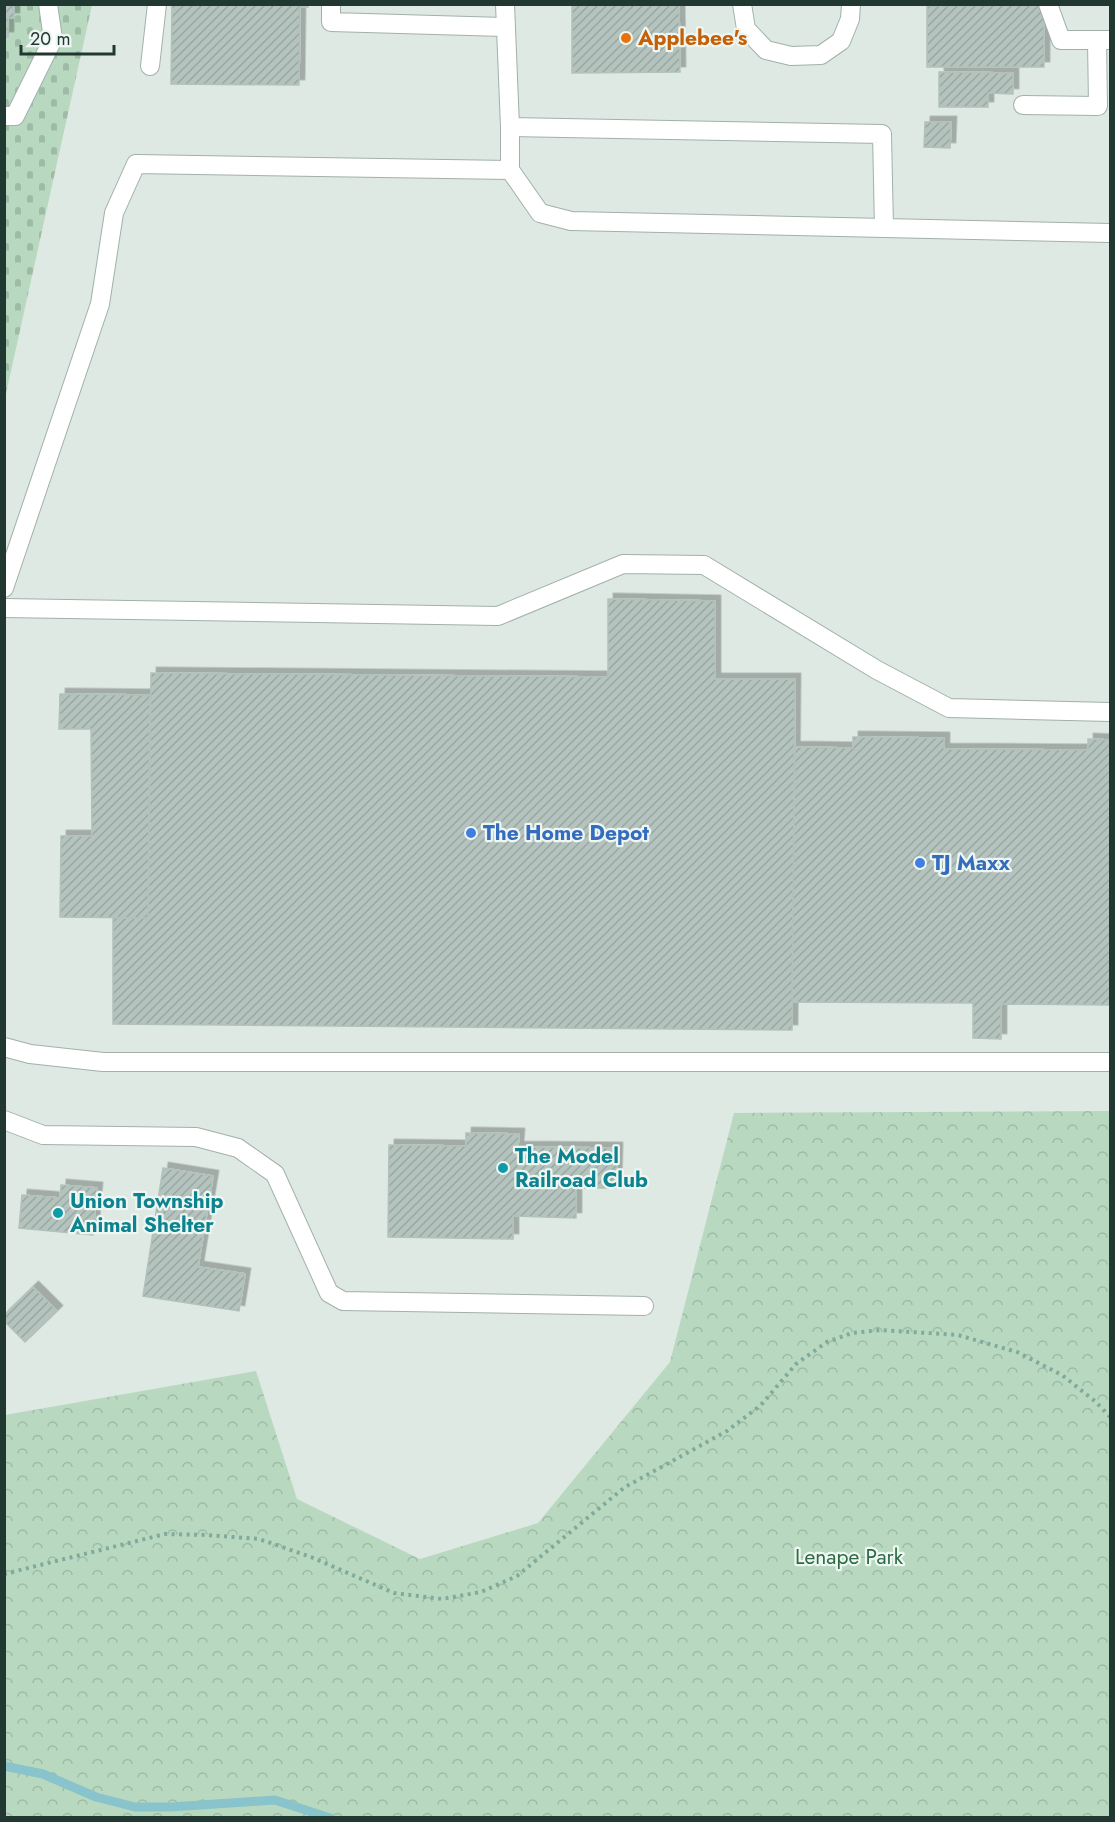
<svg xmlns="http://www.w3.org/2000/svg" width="1115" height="1822" viewBox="0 0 1115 1822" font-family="Jost,sans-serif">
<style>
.forest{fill:url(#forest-crowns)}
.cemetery{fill:url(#cemetery-stones)}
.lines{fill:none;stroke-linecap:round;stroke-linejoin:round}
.stream{stroke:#89c3cb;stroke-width:9}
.building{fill:url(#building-hatch);stroke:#b1c2ba;stroke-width:1.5;filter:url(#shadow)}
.service-casing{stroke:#a2b0ab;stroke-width:20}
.minor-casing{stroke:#a2b0ab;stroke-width:20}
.path{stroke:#80ab9c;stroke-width:4;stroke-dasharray:3 4.5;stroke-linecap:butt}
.service{stroke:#fff;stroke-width:18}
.minor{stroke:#fff;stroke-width:18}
.food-dot{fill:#e8710a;stroke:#eef6f2;stroke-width:2}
.shop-dot{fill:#3f7fe0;stroke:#eef6f2;stroke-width:2}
.culture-dot{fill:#0f9aa8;stroke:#eef6f2;stroke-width:2}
.labels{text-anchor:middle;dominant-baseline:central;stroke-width:4.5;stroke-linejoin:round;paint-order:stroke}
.food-label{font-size:21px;font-weight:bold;fill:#c56008;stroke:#eef6f2;text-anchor:start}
.shop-label{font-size:21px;font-weight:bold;fill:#366cbe;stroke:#eef6f2;text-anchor:start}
.culture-label{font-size:21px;font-weight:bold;fill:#0d838f;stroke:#eef6f2;text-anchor:start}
.park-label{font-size:21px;fill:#2e6b44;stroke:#eef6f2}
</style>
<defs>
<pattern id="forest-crowns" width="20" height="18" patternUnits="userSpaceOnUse" patternTransform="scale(1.5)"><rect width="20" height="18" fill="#b8d9c0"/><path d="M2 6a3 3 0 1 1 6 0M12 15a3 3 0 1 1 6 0" fill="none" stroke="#9ebba5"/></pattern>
<pattern id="cemetery-stones" width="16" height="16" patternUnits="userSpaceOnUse" patternTransform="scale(1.5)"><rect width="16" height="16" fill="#b8d9c0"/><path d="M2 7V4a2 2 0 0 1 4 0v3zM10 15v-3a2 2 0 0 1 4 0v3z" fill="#9ebba5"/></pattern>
<pattern id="building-hatch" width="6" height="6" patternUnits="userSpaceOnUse" patternTransform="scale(1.5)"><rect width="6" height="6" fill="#b4c3bd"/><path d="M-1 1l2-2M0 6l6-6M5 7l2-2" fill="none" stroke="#9aa8a3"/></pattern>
<filter id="shadow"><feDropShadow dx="5.5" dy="-5.5" stdDeviation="0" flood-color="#0004"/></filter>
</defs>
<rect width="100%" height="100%" fill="#dee9e4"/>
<path class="forest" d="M1110,1111V1817H5V1415L256,1371L297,1499L420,1559L538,1523L670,1362L734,1113Z"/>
<path class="cemetery" d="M5,5H92L5,398Z"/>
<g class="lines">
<path class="stream" d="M4,1766L43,1774L96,1797L135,1807H171L275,1800L330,1818"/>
</g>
<path class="building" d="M4,4H14V18H8V37H4Z
M172,4H308V7H300L299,85L171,84Z
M572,4H679L680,72L572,73Z
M1044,5V67H927V6Z
M939,72L1013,73V94L988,93V107H939Z
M925,122H951L950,148L924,147Z
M608,599L715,601V679H795L792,1030L113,1024V918H148L151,673L608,677Z
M60,694L150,695L148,918L60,917L61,836H92L91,729H59Z
M853,737L944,738V749L1088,750V739L1110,740V1005L1001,1004V1039L973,1038V1003L792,1002L795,747L853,748Z
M466,1133L519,1134L518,1147L617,1148L616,1188H576V1218L513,1216V1239L388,1237L389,1145L466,1146Z
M163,1168L213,1176L198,1267L245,1274L239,1311L143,1296Z
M61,1185L97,1188L93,1235L19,1228L22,1195L60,1198Z
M33,1287L57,1311L25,1342L4,1321V1315Z"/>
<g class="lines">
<defs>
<path id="service" d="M331,4V22L504,27
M742,4L746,29L766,50L791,56L821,55L841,41L850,19L851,4
M1048,4L1061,40H1110
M150,66L157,4
M1023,105L1098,106L1097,40
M4,116H15L53,39L48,4
M510,127L882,134L884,228
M4,588L100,304L114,213L136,164L510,170L540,213L571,221L1110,233
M4,608L498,616L623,564L704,565L877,670L949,708L1110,712
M4,1047L30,1054L103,1062H1110
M4,1120L43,1135L196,1137L238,1148L275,1174L329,1293L343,1301L644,1306"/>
<path id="minor" d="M505,4L510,127V170"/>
</defs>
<use href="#service" class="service-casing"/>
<use href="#minor" class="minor-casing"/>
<path class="path" d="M4,1574L165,1534L207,1535L259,1539L311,1557L394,1593L442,1599L481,1592L517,1576L625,1487L727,1431L761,1405L796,1364L827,1342L852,1333L880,1330L958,1335L1017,1352L1062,1375L1096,1402L1110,1417"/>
<use href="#service" class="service"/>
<use href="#minor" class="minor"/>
</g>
<circle class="food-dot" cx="626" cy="38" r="6"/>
<g class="shop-dot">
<circle cx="471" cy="833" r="6"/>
<circle cx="920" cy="863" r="6"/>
</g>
<g class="culture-dot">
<circle cx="503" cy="1168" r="6"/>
<circle cx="58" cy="1213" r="6"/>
</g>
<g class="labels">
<g class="food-label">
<text x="638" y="38">Applebee's</text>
</g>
<g class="shop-label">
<text x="483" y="833">The Home Depot</text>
<text x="932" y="863">TJ Maxx</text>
</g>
<g class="culture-label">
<text x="515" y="1156">The Model<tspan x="515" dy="24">Railroad Club</tspan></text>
<text x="70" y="1201">Union Township<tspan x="70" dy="24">Animal Shelter</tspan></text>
</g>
<g class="park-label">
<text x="849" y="1557">Lenape Park</text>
</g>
</g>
<rect width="1115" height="1822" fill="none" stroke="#213731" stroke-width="12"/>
<path d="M21 45v9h93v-9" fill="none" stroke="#213731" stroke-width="3"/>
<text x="30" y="45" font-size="18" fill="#213731" stroke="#eef6f2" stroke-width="4.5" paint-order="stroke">20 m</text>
</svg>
